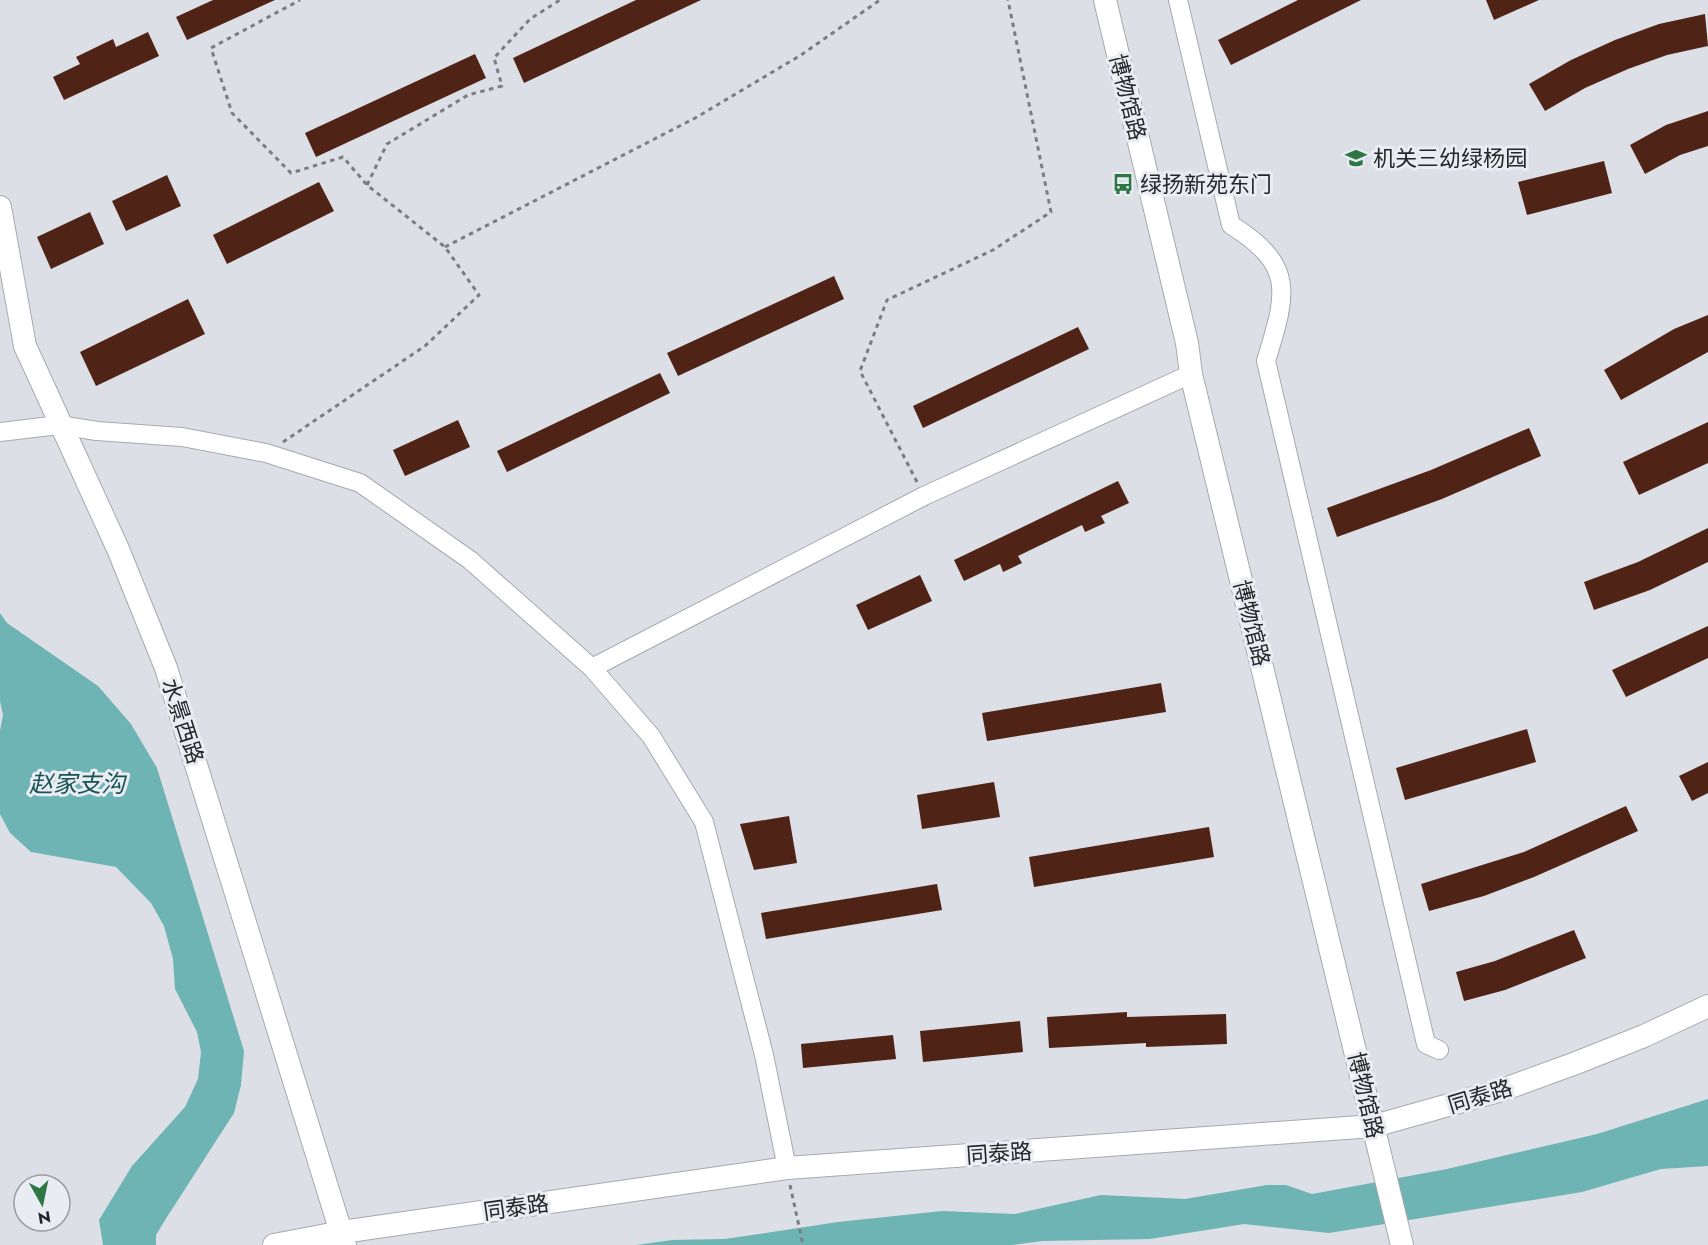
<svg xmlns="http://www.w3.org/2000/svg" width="1708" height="1245" viewBox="0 0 1708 1245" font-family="Jost,'Noto Sans SC',sans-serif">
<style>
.water{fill:#6eb4b4}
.building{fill:#502317}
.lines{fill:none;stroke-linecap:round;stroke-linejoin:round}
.minor-casing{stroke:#a6a9ae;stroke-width:20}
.tertiary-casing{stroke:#a6a9ae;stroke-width:24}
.path{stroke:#7c7d81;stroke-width:3;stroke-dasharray:4.5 4.5;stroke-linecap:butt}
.minor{stroke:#fff;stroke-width:18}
.tertiary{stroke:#fff;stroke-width:22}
.labels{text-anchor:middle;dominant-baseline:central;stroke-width:6;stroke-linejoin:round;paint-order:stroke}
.street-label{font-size:22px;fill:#242527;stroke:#e9ecf2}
.poi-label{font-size:22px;fill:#242527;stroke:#e9ecf2;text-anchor:start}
.water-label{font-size:24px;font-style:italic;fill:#165454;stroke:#e9ecf2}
</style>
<rect width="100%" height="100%" fill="#dcdfe5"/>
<path class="water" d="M0,613L7,623L98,686L131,724L157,768L244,1051L241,1085L234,1113L167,1217L156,1235V1245H103L99,1220L132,1166L185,1107L198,1079L201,1052L197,1032L175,989L173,959L164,926L151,903L116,867L31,852L10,833L0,814V731L3,715L0,701Z
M1708,1099V1166L1661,1169L1582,1192L1329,1233L1244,1224L1150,1239L1042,1241L1012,1245H636L672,1240L725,1239L838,1222L942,1211L1015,1214L1101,1195L1185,1199L1267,1185H1286L1312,1194L1447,1169L1597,1134Z"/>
<path class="building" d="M213,0H275L187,40L176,17Z
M636,0H701L524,83L513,58Z
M1298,0H1361L1231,65L1218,40Z
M1486,0H1539L1494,20Z
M1705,14L1708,46L1667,55L1628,69L1585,88L1545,111L1529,84L1571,60L1615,40L1659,24Z
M148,32L159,56L64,100L53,77L80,64L76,57L113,39L116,47Z
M475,54L486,78L316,157L305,133Z
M1708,111V146L1680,155L1645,174L1630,145L1666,125Z
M1604,161L1612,193L1527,215L1518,182Z
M167,175L181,206L126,231L112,201Z
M319,182L334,211L227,264L213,235Z
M90,212L104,244L51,269L37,237Z
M834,276L844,299L678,376L667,353Z
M188,299L205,334L96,386L80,352Z
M1708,315V352L1621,400L1604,370L1674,329Z
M1078,327L1089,349L923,428L913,406Z
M660,373L670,393L507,472L497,451Z
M458,420L470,447L405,476L393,450Z
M1708,422V463L1639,495L1623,462Z
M1529,428L1541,456L1442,499L1337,537L1327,508L1431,470Z
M1118,481L1129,503L1101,516L1105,523L1085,532L1082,525L1018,556L1022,563L1003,572L1000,564L964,581L954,560Z
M1708,528V562L1650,590L1594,610L1584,582L1638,562Z
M920,575L932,601L868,630L856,605Z
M1708,626V658L1626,697L1612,670Z
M1161,683L1166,712L987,741L982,713Z
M1527,729L1536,762L1405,800L1396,768Z
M1708,762V793L1692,801L1679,776Z
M994,782L1000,817L922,829L917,795Z
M1626,806L1638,831L1534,877L1484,896L1429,911L1421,884L1524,852Z
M789,816L797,863L754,870L740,824Z
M1209,827L1214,857L1034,887L1029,857Z
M937,884L942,910L766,939L761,913Z
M1574,930L1586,958L1505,990L1464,1001L1456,972L1495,961Z
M1127,1012V1017L1226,1014L1227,1044L1146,1047V1043L1049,1048L1047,1017Z
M1020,1021L1023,1052L923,1062L920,1031Z
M893,1035L896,1059L803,1068L801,1044Z"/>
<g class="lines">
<defs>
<path id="minor" d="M1178,0L1231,225C1297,266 1286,295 1266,361L1426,1044L1439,1050
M0,432L59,425L97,431L182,437L266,453L360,483L470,560L592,668L651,736L704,822L764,1055L787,1168
M592,668L924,496L1191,374"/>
<path id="tertiary" d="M1105,0L1187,343L1191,374L1402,1245
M0,207L25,346L118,549L166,668L345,1245
M274,1245L342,1232L787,1168L1374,1126L1502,1090L1576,1063L1644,1036L1708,1006"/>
</defs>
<use href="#minor" class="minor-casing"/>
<use href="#tertiary" class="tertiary-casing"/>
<path class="path" d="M367,185L387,144L468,95L502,86L494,58L530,19L560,0
M445,247L697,117L801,55L880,0
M283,442L425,346L479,295L445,247L367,185L343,157L291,173L232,113L211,48L300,0
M917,482L860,371L887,300L993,250L1051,212L1008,0
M790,1185L803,1245"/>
<use href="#minor" class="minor"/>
<use href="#tertiary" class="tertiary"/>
</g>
<defs>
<symbol id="school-bare" viewBox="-9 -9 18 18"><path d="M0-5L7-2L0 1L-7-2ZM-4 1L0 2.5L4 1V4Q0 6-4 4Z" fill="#2d7744" stroke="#e9ecf2" stroke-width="2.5" paint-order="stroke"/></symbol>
<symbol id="bus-bare" viewBox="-9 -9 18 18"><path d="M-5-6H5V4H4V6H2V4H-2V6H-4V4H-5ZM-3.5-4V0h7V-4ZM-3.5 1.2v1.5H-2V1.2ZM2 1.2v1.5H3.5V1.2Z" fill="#2d7744" stroke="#e9ecf2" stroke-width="2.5" paint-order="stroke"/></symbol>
</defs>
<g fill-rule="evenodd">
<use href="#school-bare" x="1341" y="143" width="30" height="30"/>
<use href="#bus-bare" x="1108" y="169" width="30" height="30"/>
</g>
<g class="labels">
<g class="street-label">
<text transform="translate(1128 97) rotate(76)">博物馆路</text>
<text transform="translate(1252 623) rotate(76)">博物馆路</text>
<text transform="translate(183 721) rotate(72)">水景西路</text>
<text transform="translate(1366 1095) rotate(77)">博物馆路</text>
<text transform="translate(1480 1096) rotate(-17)">同泰路</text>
<text transform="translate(999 1153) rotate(-4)">同泰路</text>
<text transform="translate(516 1207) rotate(-8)">同泰路</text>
</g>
<g class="poi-label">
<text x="1373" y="158">机关三幼绿杨园</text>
<text x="1140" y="184">绿扬新苑东门</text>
</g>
<g class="water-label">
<text x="77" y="783">赵家支沟</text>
</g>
</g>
<g transform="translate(42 1203) rotate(171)"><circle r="28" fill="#e9ecf2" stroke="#9a9ca1" stroke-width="1.5"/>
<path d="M0-4.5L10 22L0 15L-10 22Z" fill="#2d7744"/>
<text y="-9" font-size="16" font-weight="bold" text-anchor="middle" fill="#242527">N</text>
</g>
</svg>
